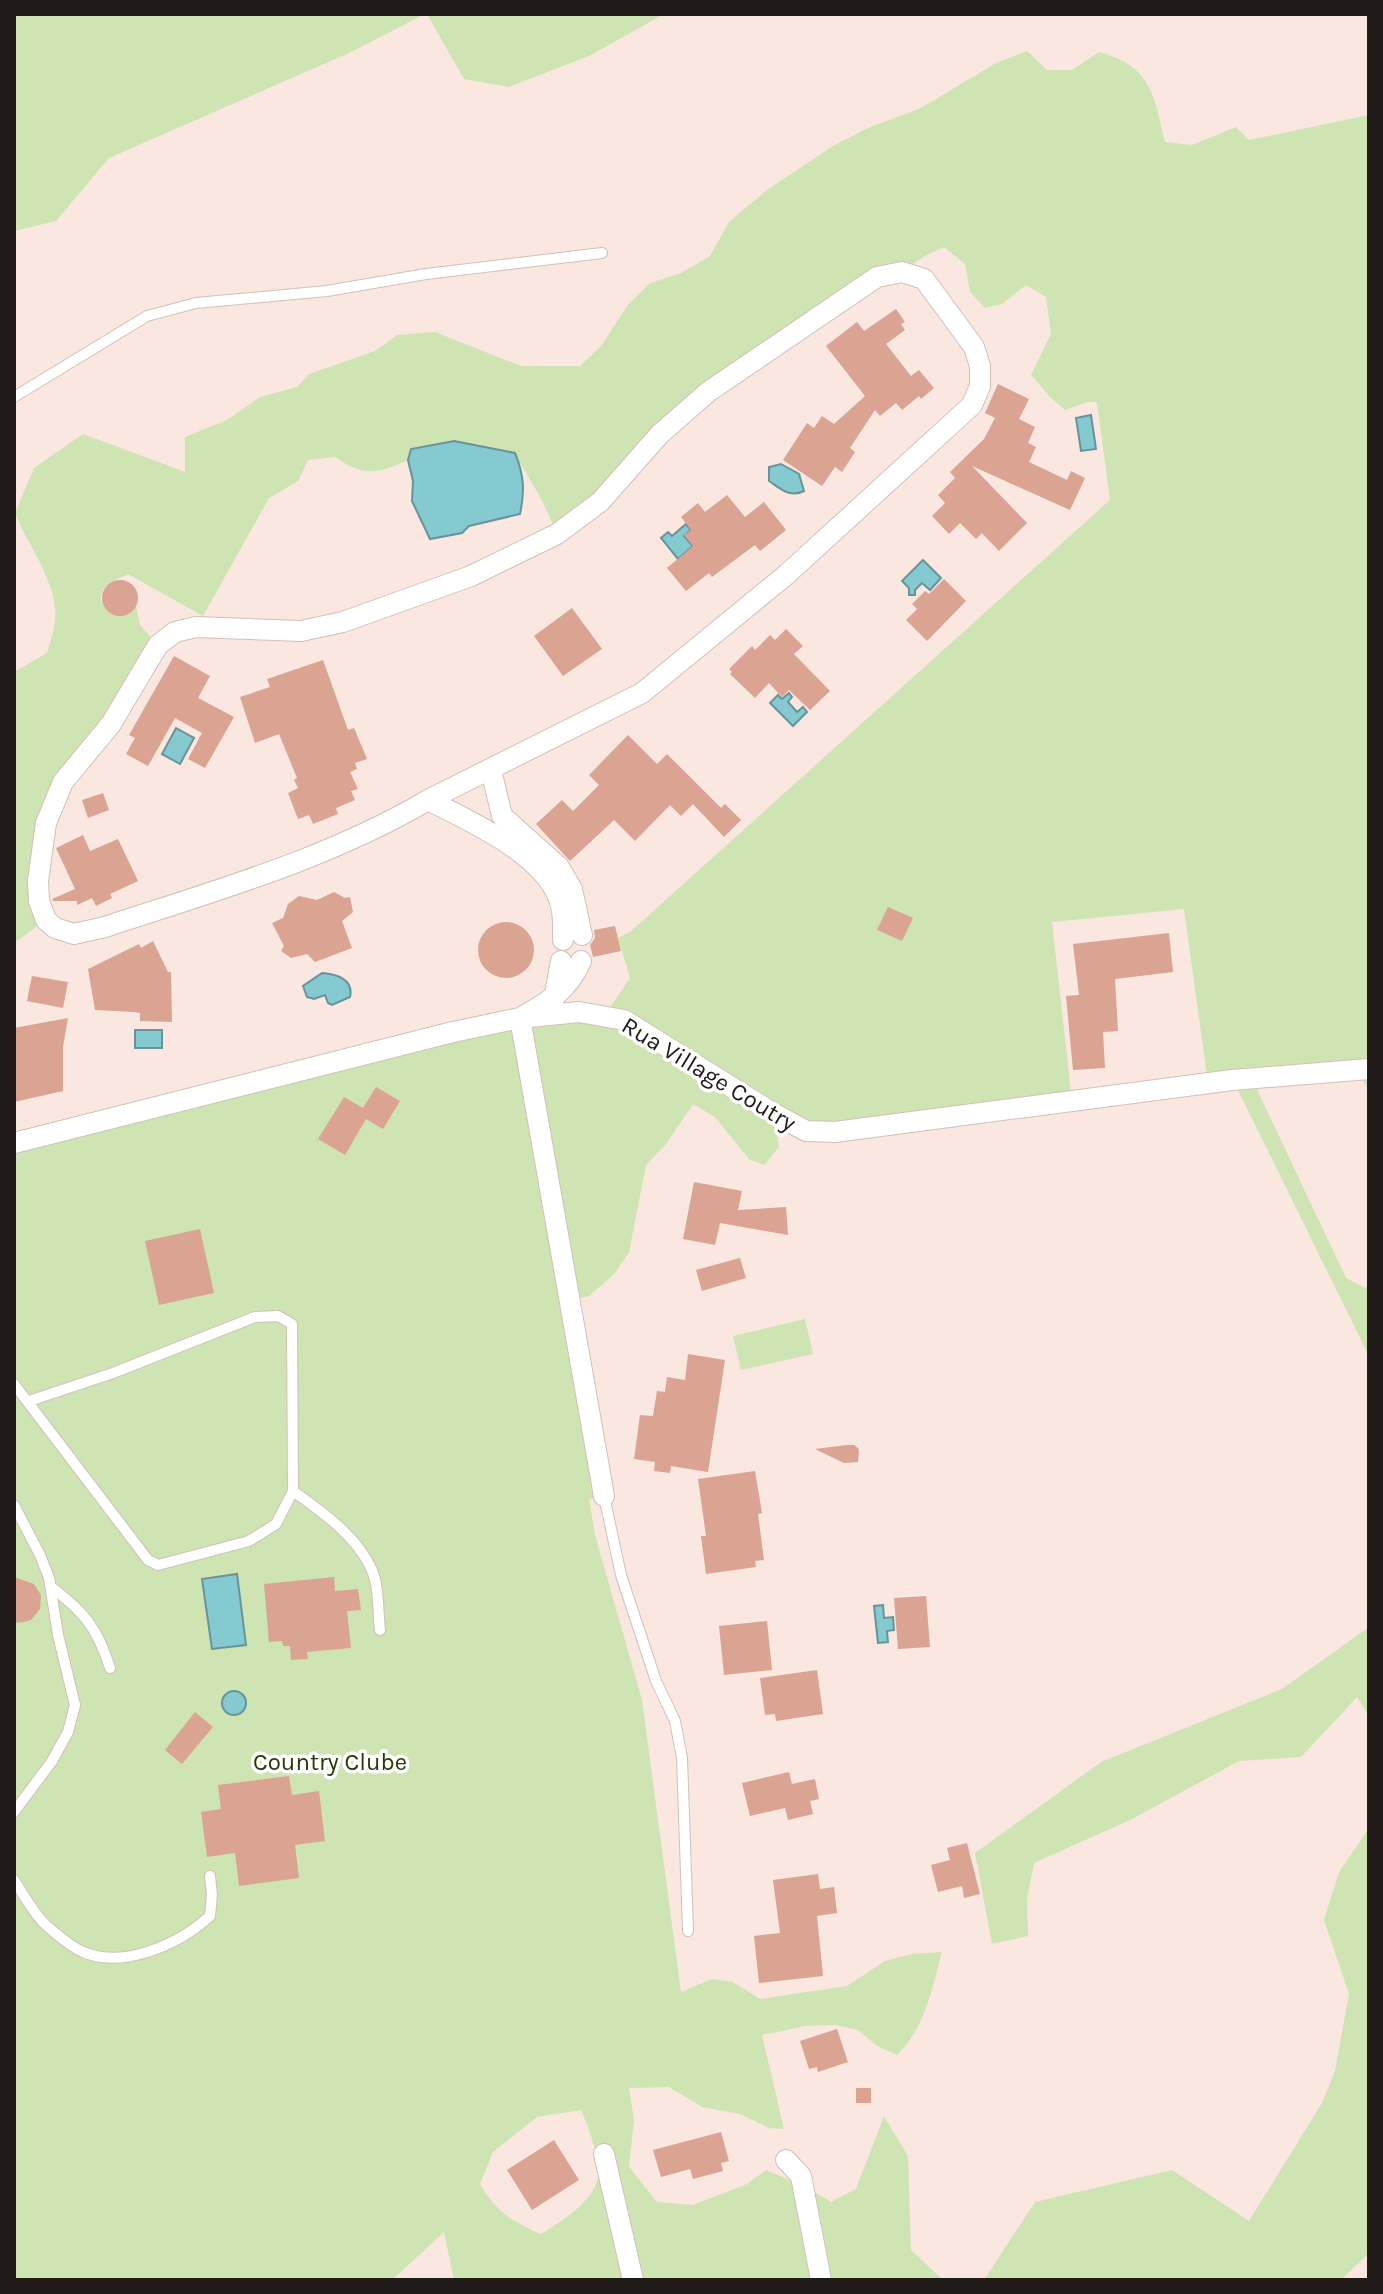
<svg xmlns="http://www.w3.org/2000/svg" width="1383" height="2294" viewBox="0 0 1383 2294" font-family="Karla,sans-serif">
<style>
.green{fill:#cee4b3;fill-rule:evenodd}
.water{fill:#85c9d1;stroke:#67949a;stroke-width:2}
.building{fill:#daa392}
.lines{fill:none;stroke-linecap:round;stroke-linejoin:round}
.service-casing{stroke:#d1c0b9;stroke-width:12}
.minor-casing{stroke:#d1c0b9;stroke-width:22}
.service{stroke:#fff;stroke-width:10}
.minor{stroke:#fff;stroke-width:20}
.labels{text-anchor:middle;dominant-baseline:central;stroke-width:7;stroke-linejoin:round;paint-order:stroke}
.street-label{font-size:24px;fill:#201a18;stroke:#fff}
.park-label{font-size:24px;fill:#283a04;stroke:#fff}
</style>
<rect width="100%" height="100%" fill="#f9e7e0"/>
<path class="green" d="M14,14H425L349,53L109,158L56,221L14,231Z
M427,14H664L591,55L509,87L464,79Z
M1027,51L1047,70H1072L1099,52C1151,66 1154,94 1165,142L1192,145L1236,127L1249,140L1369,115V1090L1355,1070L1252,1079L1346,1278L1365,1288L1369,1287V1356L1233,1080L1208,1083L1184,909L1052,922L1072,1101L835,1132L773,1115L779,1147L764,1165L749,1159L715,1117L693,1104L666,1144L646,1165L629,1252L615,1273L589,1296L570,1300L604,1496L589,1499L595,1535L642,1700L681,1992L712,1979L733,1982L760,1999L847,1986L885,1961L912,1954L942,1952C932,1989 925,2028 897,2055L877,2046L858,2030L836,2025L805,2026L762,2035L784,2129L769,2128L740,2114L702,2107L669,2087L629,2088L634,2120L629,2167L657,2202L693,2205L747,2184L766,2170L810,2189L831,2202L856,2189L884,2116L908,2156L911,2250L943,2280H454L444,2232L392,2280H14V1143L453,1032L605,1015L630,978L618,938L630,932L1110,500L1097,402H1087L1065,410L1051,398L1031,375L1051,334L1046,297L1026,285L1002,304L985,308L970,292L965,264L944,247L925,256L708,392L557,534L543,502L515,454L454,441L411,449L408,460C377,474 365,477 335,457L308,460L298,481L269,498L203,616L128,574C121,578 110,581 105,587C91,606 117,626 136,606L140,625L158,645L46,823V920L14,943V672L47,653C50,642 54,632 55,621C59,584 28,546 15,513L34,468L83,434L185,472V437L227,420L260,397L297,387L309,374L375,351L397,335L435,332L521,366H580L602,345L627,306L650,283L681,273L710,256L729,222L767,190L833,146L868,128L921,108L996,63ZM581,2110C588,2126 601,2160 598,2177C594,2202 560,2222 541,2234C512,2221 496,2212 480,2184L493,2152L537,2117Z
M805,1319L813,1354L741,1370L733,1336Z
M1369,1627V1716L1357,1697L1301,1757L1239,1761L1130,1820L1034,1863L1027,1899L1028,1936L992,1944L975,1853L1101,1762L1282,1689Z
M1369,1828V2253L1344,2277V2280H984L1035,2202L1172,2170L1249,2221L1322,2103L1335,2071L1349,1994L1324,1920L1339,1872Z"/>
<path class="water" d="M1091,415L1096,449L1081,451L1076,418Z
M454,441L515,453C524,475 525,491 520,514L469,526L462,533L430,539L412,501L413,481L408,460L411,449Z
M781,464L799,474L804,491C790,498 781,489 769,481V467Z
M686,524L691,530L684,536L693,546L678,559L661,538L668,532L672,536Z
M923,560L941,578L930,590L922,583L915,590V595H909V588L902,581Z
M789,693L792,697L788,702L797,712L803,707L807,712L793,726L770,703L778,695L782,699Z
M176,728L194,738L180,764L162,754Z
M322,973C336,974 354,979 350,997L332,1005L328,1003L325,995L314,999L307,997L303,986Z
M135,1030H162V1048H135Z
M237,1574L246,1645L212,1649L202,1579Z
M883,1605L884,1618L893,1617L894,1630L887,1631L888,1642L878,1643L874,1606Z
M222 1703a12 12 0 1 1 24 0a12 12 0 1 1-24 0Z"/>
<path class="building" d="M896,309L905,322L901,324L905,330L886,344L911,376L919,370L934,388L921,399L919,396L902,410L896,403L880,416L875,410L850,448L855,452L842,472L835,467L822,486L783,460L807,423L814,428L822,416L834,424L865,396L826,346L857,322L864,331Z
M998,384L1029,399L1019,419L1035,427L1028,443L1036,447L1029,462L1067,480L1071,471L1085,478L1070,510L972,466L1027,523L999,551L982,533L976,539L960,523L949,534L932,516L945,503L938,495L955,478L950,472L984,439L995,418L985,413Z
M727,495L745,517L764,502L786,530L760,551L755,545L712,577L709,573L686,591L667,568L693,546L684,535L691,530L681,517L698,503L705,512Z
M944,579L966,601L927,641L906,620L917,609L912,604L925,591L929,594Z
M102 598a18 18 0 1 1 36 0a18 18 0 1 1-36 0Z
M572,608L602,649L563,676L534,636Z
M786,629L803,646L794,654L830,691L810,710L789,690L782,697L769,683L755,698L730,674L732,672L729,669L752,646L755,650L770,635L775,640Z
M174,656L210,676L198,698L234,717L205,768L188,759L202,733L175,718L148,766L126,754L135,738L129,735Z
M323,660L348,730L354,728L367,759L355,763L357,769L350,772L358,789L351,791L355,800L336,808L338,814L313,824L309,815L298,819L288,793L298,788L294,780L297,778L279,734L255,743L240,697L270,687L267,679Z
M628,735L657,764L667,754L721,808L725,804L741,820L724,837L693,804L681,816L670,805L635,841L614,820L570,861L536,824L562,800L573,811L599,785L589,775Z
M103,793L109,810L88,818L82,800Z
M83,835L90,851L118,839L138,881L110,894L112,898L96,906L92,898L77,905V901H53L52,899L75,889L56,848Z
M334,892L345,898L350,897L353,912L342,921L352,948L315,962L307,954L291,958L281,951L284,946L272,923L283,918L288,904L299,896L317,900Z
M888,907L913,918L902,941L877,930Z
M478 950a28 28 0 1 1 56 0a28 28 0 1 1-56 0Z
M615,926L621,951L593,957L590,945L595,938L594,930Z
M1169,933L1173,972L1115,979L1118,1031L1103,1032L1105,1068L1073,1070L1066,996L1079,995L1073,944Z
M153,941L168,972H171L172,1022L140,1021V1013L133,1012L95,1010L88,969L139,944L141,948Z
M32,976L68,982L63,1008L27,1001Z
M68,1018L63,1047V1091L14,1102V1028Z
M376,1087L400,1101L383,1129L366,1119L345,1155L318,1139L344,1097L363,1108Z
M694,1182L742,1191L738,1210L786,1207L788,1235L720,1223L715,1245L683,1239Z
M200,1229L214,1293L159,1305L145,1241Z
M740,1258L746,1278L702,1291L696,1270Z
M688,1354L725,1360L708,1472L671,1466L670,1473L654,1471L655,1462L634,1459L640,1415L653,1416L657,1391L665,1392L667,1377L685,1380Z
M847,1445H854L859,1449L858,1462L844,1463L815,1449Z
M755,1471L762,1513L758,1514L764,1560L755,1561L756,1567L706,1574L701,1536H706L698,1479Z
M14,1577L34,1584L41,1595L40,1609L31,1620L24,1622L14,1623Z
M334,1577L335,1591L358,1589L361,1610L347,1611L351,1648L307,1652L308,1659L291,1660L290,1646H283L282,1641L269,1642L264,1584Z
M926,1596L930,1647L898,1649L894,1598Z
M767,1621L772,1670L724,1675L719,1626Z
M817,1670L823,1714L776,1721L775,1714L765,1715L760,1678Z
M195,1712L213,1727L182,1764L165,1750Z
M789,1772L792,1784L815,1779L819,1799L810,1801L813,1814L788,1820L785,1808L750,1816L742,1783Z
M289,1776L292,1795L319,1791L325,1841L295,1845L299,1878L239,1886L235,1853L207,1857L201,1812L221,1809L218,1785Z
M967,1843L980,1894L964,1898L962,1886L938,1892L931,1865L950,1860L947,1848Z
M818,1874L820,1889L834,1887L837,1913L817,1916L823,1976L759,1983L754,1936L780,1933L773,1880Z
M837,2029L848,2062L818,2072L817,2067L809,2069L800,2041Z
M856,2088H871V2103H856Z
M721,2132L729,2161L721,2163L723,2171L693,2179L690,2169L661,2177L653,2150Z
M554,2140L579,2180L532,2210L507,2170Z"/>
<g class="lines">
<defs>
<path id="service" d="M14,397L147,316L196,303L327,291L426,274L602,253
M14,1384L148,1560L158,1565L249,1541L276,1524L293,1491L292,1324L278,1316L255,1317L113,1373L29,1401
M293,1491C324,1513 364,1541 375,1579C379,1595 378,1614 380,1630
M604,1496L621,1575L656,1681L675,1721L682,1758L688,1931
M14,1505L40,1555L49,1578L58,1635L75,1705L68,1732L52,1761L14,1812
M50,1586C84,1612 97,1627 110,1668
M14,1880C24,1895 34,1915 47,1926C56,1934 67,1943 77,1949C119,1972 178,1945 210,1916L212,1895L210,1876"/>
<path id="minor" d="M902,272L924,279L974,347L980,366V386L972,405L786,575L642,693L428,800C328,859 214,891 105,927L74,934L55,928L46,920L39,901L38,881L46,823L63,782L111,724L158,645L175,632L196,627L301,631L343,622L471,576L557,534L600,502L660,434L708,392L877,277Z
M491,770L502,816L559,867L572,889L582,935
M428,800C468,820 541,853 558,897C564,910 563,926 563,940
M581,961C569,990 547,1003 520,1018L604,1496
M554,999L561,961
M14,1143L453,1032L520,1018L579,1012L624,1020L773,1113L806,1131L835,1132L1232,1080L1369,1069
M604,2154L633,2280
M786,2160L801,2176L821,2280"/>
</defs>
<use href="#service" class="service-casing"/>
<use href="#minor" class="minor-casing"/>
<use href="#service" class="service"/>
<use href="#minor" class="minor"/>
</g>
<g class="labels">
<g class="street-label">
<text transform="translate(709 1074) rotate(31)">Rua Village Coutry</text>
</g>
<g class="park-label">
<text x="330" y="1762">Country Clube</text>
</g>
</g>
<rect width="1383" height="2294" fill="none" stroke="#201a18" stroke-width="32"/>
</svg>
